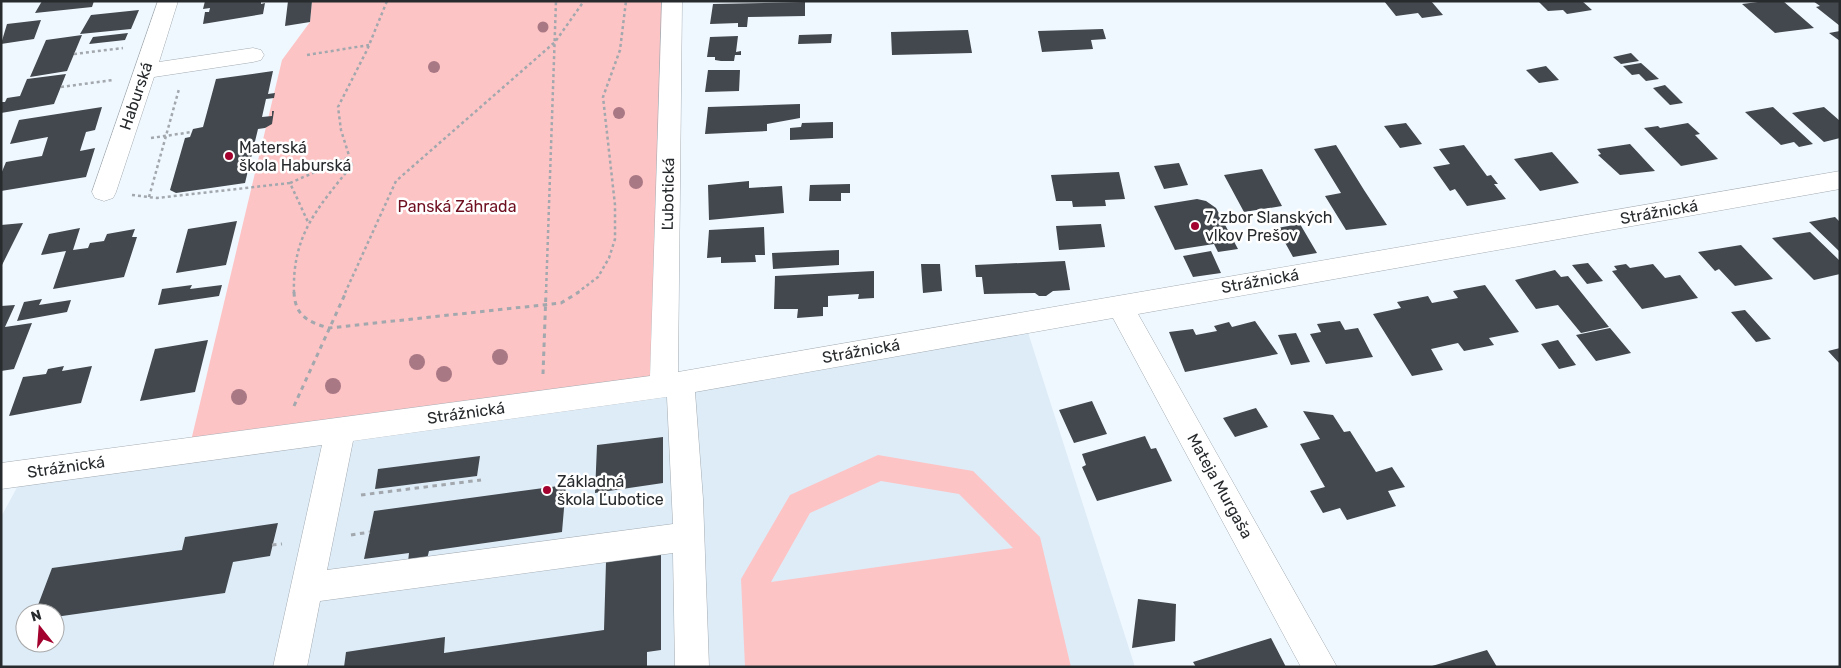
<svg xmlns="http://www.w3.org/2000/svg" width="1841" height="668" viewBox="0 0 1841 668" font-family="Rubik,sans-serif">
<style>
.built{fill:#deecf8;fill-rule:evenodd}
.green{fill:#fdc4c5;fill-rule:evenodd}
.building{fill:#42484d}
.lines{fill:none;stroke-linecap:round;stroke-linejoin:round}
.minor-casing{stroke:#a4acb2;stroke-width:1}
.path-far1{stroke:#a2a8ad;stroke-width:2.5;stroke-dasharray:3 3;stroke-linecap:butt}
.path{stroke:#a2a8ad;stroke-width:3;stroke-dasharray:4.5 4.5;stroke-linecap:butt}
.minor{fill:#fff;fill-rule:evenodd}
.tree{fill:#a97885}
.poi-dot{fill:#a2022d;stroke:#fff;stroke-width:2}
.labels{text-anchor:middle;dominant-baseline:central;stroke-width:5;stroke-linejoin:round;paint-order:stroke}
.street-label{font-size:16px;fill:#282b2d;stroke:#fff}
.poi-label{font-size:16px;fill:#282b2d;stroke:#fff;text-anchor:start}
.park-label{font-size:16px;fill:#6f1021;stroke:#fff}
</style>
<rect width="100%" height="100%" fill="#f0f8ff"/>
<path class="built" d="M1025,323L1135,667H1V517L28,467ZM25,613H55V643H25Z"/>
<path class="green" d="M312,1H674L663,386L190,445L282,60L310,22Z
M878,455L973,471L1040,537L1071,667H745L741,579L790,495ZM881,481L959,494L1013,548L771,582L810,513Z"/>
<path class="building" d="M42,1H94L92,7L35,13Z
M205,1H261V4L265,3L263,14L203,24L205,12H209L210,8L203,9Z
M288,1H312L310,22L285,26Z
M1384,1H1431L1443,15L1422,18L1418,13L1396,16Z
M1538,1H1582L1592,10L1567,14L1563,10L1548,11Z
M1766,1H1783L1814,28L1775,33L1742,4Z
M1813,1H1840V26L1816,7L1820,6Z
M805,2V16L748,17L747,27H738V23L710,24L713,4Z
M139,10L131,29L80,34L91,15Z
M41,20L34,39L1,44L7,24Z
M1103,29L1106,39L1091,40L1093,49L1042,52L1038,31Z
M968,30L972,53L892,55L891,32Z
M1840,31V41L1829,33Z
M128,33L125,40L89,44L93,37Z
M832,34L831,43L798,44L799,35Z
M82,35L67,71L30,77L46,40Z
M738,36L736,52L741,51V55H735L734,61H721L715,60V57H707L710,37Z
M1631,53L1639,61L1621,64L1613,57Z
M1641,63L1659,79L1646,81L1639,74L1632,75L1623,66Z
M1546,66L1559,80L1539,83L1526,70Z
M708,70H740L739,91L705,92Z
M273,71L268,94L275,93L274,98L266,99L262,117L272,116V111H274L272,124L265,128L258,129L245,183L176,193L170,190L185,138L190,137L193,129L203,127L216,79Z
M66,74L54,104L1,113V102H5L7,98L20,96L27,79Z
M1665,85L1683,103L1670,105L1653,88Z
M800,104V118L767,124V131L705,134L708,107Z
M102,107L95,130L86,132L80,151L95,148L86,177L1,191V174L6,162L42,156L48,137L10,144L19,120Z
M1773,107L1813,144L1799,147L1794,142L1781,145L1745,112Z
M1824,107L1840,121V138L1824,142L1792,113Z
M833,122V138L790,140V128L801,127L802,123Z
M1406,123L1422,144L1400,148L1384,126Z
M1688,123L1700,134L1695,135L1718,159L1681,166L1644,128L1658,126L1660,128Z
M1630,144L1655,171L1620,175L1598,155L1601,154L1597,149Z
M1336,145L1364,190L1387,225L1346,230L1325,196L1341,193L1314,149Z
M1464,145L1487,176L1491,175L1498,184H1494L1506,199L1467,206L1455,189L1450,191L1433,167L1450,164L1439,149Z
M1552,152L1579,183L1540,191L1514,159Z
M1179,163L1188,185L1164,189L1154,166Z
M1262,169L1282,206L1244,212L1224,175Z
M1119,172L1125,199L1105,200L1106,206L1073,207L1072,201H1056L1051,175Z
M749,181V188L782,186L784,213L709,220L708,185Z
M850,184V193H841V201H809L810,185Z
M1197,199L1206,201L1216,208L1238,249L1218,252L1214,244L1175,250L1154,206Z
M1835,217L1840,222V252L1809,222Z
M237,221L226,265L176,273L188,229Z
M23,223L1,267V225Z
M1101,224L1105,247L1059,250L1056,226Z
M1300,224L1317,253L1293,257L1277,228Z
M764,227L765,255H755L756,262L721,263V257L707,258L709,230Z
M80,228L73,250L88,248L90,243L104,241L107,234L135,229L132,237H137L124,277L53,289L66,251L41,255L49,234Z
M1810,232L1840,261V274L1814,280L1772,238Z
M1741,245L1773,279L1735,286L1719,269L1715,271L1698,252Z
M839,250V265L773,269L772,253Z
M1211,251L1221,273L1193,277L1183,256Z
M1065,261L1070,290L1053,291L1046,296H1039L1035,293L984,294L982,277H976L975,265Z
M1588,263L1603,281L1587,284L1572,265Z
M921,264H940L942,291L923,293Z
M1626,264L1630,268L1653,264L1665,278L1680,275L1698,298L1642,309L1612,271L1617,270L1614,266Z
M1555,270L1561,277L1568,276L1609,327L1581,333L1558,305L1536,309L1515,280Z
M874,271V298L858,299L859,294L828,296V307H823V316L797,318L798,309H774L775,276Z
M192,285L190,289L222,285L219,296L158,305L162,289Z
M1485,285L1519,332L1489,338L1494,345L1464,351L1458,343L1431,349L1443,370L1412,376L1373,314L1401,308L1397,302L1428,296L1432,303L1458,298L1453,291Z
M42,299L39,305L71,300L67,312L17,321L24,302Z
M15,305L5,327L32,323L14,369L1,371V306Z
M1745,310L1771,339L1756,342L1731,312Z
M1255,321L1278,354L1185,372L1169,332L1193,329L1196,335L1217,331L1214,326L1229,322L1232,327Z
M1340,321L1345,330L1358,328L1373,357L1326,364L1310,334L1321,332L1317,324Z
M1610,328L1631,353L1596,361L1576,335Z
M1296,333L1310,362L1291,365L1278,335Z
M208,340L195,392L140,401L155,349Z
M1558,340L1576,365L1559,369L1541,344Z
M1840,348V364L1828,351Z
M64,366L62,371L92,366L81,403L9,416L23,377L46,374L48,369Z
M1092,401L1107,434L1074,443L1059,410Z
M1256,408L1268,427L1235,437L1223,418Z
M1303,411L1333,415L1344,432L1350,431L1376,472L1392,467L1405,487L1388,491L1396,506L1347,520L1340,508L1323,513L1310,491L1325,487L1300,444L1320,439Z
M1145,436L1151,449L1156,448L1172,481L1097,501L1082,467L1086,465L1082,454Z
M663,437V483L595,493L597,445Z
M480,456L477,476L375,489L378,469Z
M566,485L562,532L429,551L427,559L408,562L409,553L364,559L374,511Z
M278,523L270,556L233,562L225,593L55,617V613H35L52,568L182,550L185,537Z
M661,554V650L647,652V667H344L346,652L445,637L444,653L604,630L606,562Z
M1138,599L1176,604L1175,641L1132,648Z
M1271,638L1286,667H1196L1193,662Z
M1487,650L1497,667H1432V666Z"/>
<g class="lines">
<defs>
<path id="minor" d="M158,1H178L159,62L253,48L261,50L264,55L261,60L253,62L154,77L116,192L113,198L104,201L95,198L92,192Z
M662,1H682L678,372L1840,171V189L1138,314L1337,667H1301L1113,318L695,392L703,499L709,667H675L673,553L320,601L307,667H273L322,445L1,489V463L650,376ZM667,397L673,524L327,570L353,441Z"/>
</defs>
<use href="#minor" class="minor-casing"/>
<path class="path-far1" d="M74,54L123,48
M307,55L369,45
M61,87L113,80
M151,138L192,132
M290,183L349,157
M132,195L157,198L290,183L308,222
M149,197L179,89
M294,293C292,234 318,208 352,165L341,130L338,107L367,50L387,1
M345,293L396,181L555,42L584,1
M546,293L556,1
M577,293L598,277L609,258L615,239V205L603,97L620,50L626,1"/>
<path class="path" d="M294,292C295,316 308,322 329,328L561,303L579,292
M543,374L546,292
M294,406L346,292
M361,495L481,480
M351,535L370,532
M272,545L282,544"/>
<use href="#minor" class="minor"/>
</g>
<g class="tree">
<circle cx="543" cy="27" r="5.5"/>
<circle cx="434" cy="67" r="6"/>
<circle cx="619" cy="113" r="6"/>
<circle cx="636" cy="182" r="7"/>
<circle cx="500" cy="357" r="8"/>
<circle cx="417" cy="362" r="8"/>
<circle cx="444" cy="374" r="8"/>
<circle cx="333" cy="386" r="8"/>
<circle cx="239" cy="397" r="8"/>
</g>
<g class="poi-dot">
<circle cx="229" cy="156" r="5"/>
<circle cx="1195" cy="226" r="5"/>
<circle cx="547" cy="490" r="5"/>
</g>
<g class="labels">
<g class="street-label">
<text transform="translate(136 96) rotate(-71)">Haburská</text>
<text transform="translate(668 194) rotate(-89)">Ľubotická</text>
<text transform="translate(1659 212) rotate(-10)">Strážnická</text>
<text transform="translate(1260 281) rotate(-10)">Strážnická</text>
<text transform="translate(861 351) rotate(-10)">Strážnická</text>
<text transform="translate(466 413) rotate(-8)">Strážnická</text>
<text transform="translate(66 467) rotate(-8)">Strážnická</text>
<text transform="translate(1220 486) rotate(61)">Mateja Murgaša</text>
</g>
<g class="poi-label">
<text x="239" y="147">Materská<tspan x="239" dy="18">škola Haburská</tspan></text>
<text x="1205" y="217">7. zbor Slanských<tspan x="1205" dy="18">vlkov Prešov</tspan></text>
<text x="557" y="481">Základná<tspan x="557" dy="18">škola Ľubotice</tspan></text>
</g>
<g class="park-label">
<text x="457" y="206">Panská Záhrada</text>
</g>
</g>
<rect width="1841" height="668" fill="none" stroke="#282b2d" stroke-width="5"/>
<g transform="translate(40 628) rotate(343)"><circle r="24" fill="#ffffff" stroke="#a9aaab"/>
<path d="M0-4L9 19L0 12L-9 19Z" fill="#a2022d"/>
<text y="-8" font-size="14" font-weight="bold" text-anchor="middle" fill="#282b2d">N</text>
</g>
</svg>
